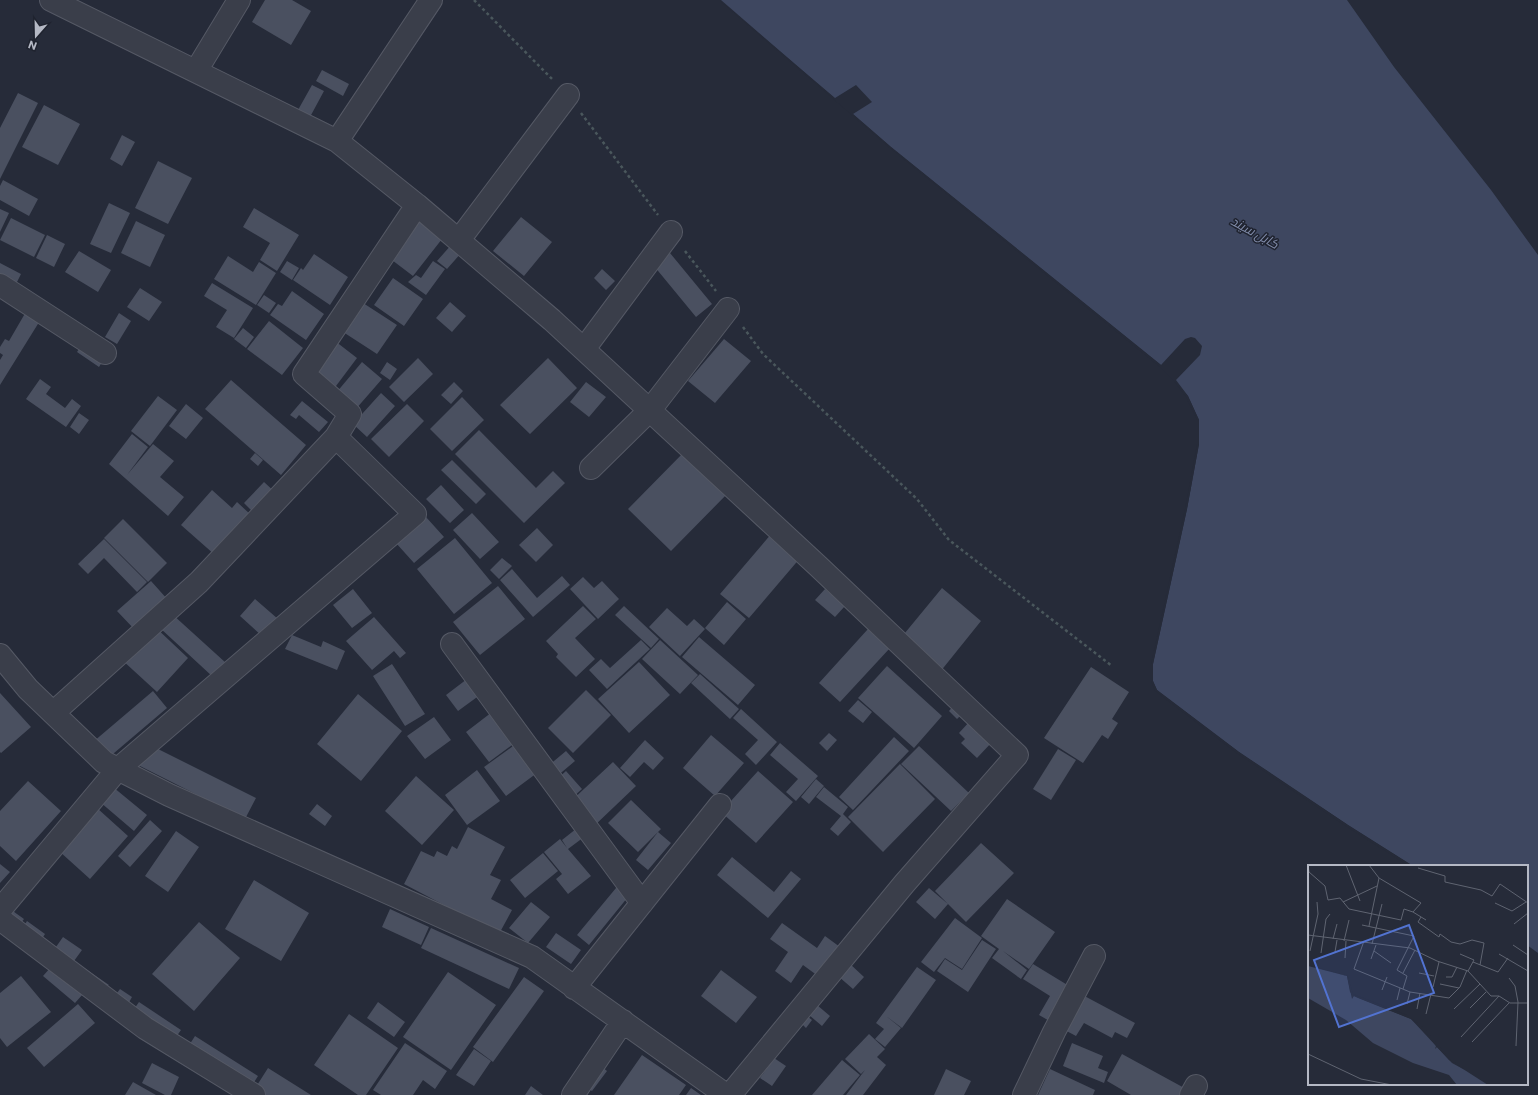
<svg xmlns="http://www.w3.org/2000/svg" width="1538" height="1095" viewBox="0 0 1538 1095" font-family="Commissioner,Cairo,sans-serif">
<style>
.water{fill:#3e4760}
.pier{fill:#262b39}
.building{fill:#4a5060}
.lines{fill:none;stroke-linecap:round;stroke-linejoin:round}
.minor-casing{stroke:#555965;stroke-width:24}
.path{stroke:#4a575c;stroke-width:2.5;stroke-dasharray:3 3;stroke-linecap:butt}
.minor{stroke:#3a3e4a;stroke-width:22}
.labels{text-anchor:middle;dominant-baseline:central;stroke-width:3;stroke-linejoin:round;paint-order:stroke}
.water-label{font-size:13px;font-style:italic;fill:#818caa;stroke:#1f232f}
.inset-road{fill:none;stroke:#5f6471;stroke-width:1}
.view{fill:#5273d1;fill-opacity:0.15;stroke:#5273d1;stroke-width:2}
.inset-edge{fill:none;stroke:#b5b9c5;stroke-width:2}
</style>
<rect width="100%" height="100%" fill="#262b39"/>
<path class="water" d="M721,0H1347L1394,67L1491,190L1538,255V953L1527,945V866H1413L1348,825L1239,752L1157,690L1153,681V664L1187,509L1199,444V420L1188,396L1161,365L891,147Z"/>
<path class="pier" d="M719,0L835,98L856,85L872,102L853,114L891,147L1161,365L1185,339L1191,337L1195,338L1202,346L1200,355L1176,380L1188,396L1199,420V444L1187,509L1153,664V681L1157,690L1239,752L1348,825L1413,866H1409L1347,827L1238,754L1155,691L1151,681V664L1185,509L1197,444V420L1186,397L1174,381L1160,367L890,148Z"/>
<path class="building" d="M265,0H292L311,11L291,45L252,22Z
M322,70L349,84L343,96L316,81Z
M312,85L324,91L310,117L298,110Z
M18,93L38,103L0,179V128Z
M44,105L80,124L58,165L22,147Z
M122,135L135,142L122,166L110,159Z
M158,161L192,178L168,224L135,208Z
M3,180L38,199L29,216L0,200V186Z
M109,203L130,213L111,253L90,244Z
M254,208L299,235L277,271L260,260L270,243L243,227Z
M0,209L9,213L0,232Z
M521,217L552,242L524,276L493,251Z
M11,218L45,235L34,257L0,240Z
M417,220L442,239L413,276L388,257Z
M136,221L165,235L150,267L121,253Z
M47,235L65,244L54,267L36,258Z
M452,244L462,252L447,269L437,261Z
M79,251L111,270L98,292L65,272Z
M670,253L712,304L696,317L654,266Z
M314,254L348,277L330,305L293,280L301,268L303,270Z
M228,256L253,272L259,262L276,273L256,305L214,279Z
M287,261L299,268L292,280L280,272Z
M433,261L445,269L426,295L408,282L416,275L421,278Z
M0,263L21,274L15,286L0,279Z
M602,269L615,281L606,290L594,278Z
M393,278L423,299L404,326L374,305Z
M212,283L253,308L234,338L216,327L227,310L204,296Z
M140,288L162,302L149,321L127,307Z
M292,291L324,314L306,340L270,315L278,304L282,306Z
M264,295L276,303L269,313L257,305Z
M360,301L397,325L377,354L340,330Z
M450,302L466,316L452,332L436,318Z
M27,310L41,319L0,385V360L3,355L0,353V347L5,339L9,341Z
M119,313L131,321L117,344L105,337Z
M269,321L303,348L282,375L247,349Z
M243,328L254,337L246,348L234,339Z
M724,339L751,361L715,403L688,381Z
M84,341L106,356L99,367L77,352Z
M335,341L357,358L333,390L312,374Z
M418,358L433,374L404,402L389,387Z
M548,358L577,388L530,434L500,405Z
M362,362L382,379L355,410L336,393Z
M387,362L397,369L390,380L380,373Z
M40,379L51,387L46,394L65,408L72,399L81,406L66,427L26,399Z
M231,380L306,445L281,475L205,409Z
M454,382L463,391L451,404L441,395Z
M586,382L606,397L589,417L570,402Z
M381,393L395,406L367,437L353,424Z
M158,396L177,410L150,446L131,431Z
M462,397L484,420L452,451L430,429Z
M302,401L328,422L319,432L299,415L296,419L290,415Z
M186,404L203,418L186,439L169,426Z
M407,404L424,421L389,457L371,439Z
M79,413L89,420L79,434L70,427Z
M479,430L536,488L553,471L565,483L524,523L455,454Z
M132,434L148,447L127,475L153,444L174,461L160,477L184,497L168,516L109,464Z
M687,449L730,491L671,551L628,509Z
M255,453L263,460L258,466L250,459Z
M452,460L486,494L476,504L441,470Z
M264,482L277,494L256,515L244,503Z
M441,485L464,510L450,523L426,499Z
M212,490L232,508L237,502L251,515L215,555L181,525Z
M472,513L499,542L480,559L453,530Z
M426,517L444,537L414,563L396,543Z
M123,519L167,563L148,582L104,538Z
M537,528L553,545L536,562L519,545Z
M772,533L801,557L749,618L720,594Z
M455,538L492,583L454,614L417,569Z
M104,539L147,582L137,592L104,558L88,574L78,564Z
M502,558L512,566L499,579L490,570Z
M512,569L537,598L562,576L570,585L533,617L500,580Z
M583,577L594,588L602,581L619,599L598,619L570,589Z
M151,581L168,600L135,630L117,611Z
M498,586L525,619L480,655L453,622Z
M942,588L981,621L940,672L900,639Z
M353,589L372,613L352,628L333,605Z
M825,589L845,606L835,617L815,600Z
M255,599L278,619L262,636L240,616Z
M727,602L746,619L724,645L705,628Z
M583,606L596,619L575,638L595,659L576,677L556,657L558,654L546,641Z
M624,606L659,639L651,648L615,615Z
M667,608L687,626L694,619L705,629L680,656L649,627Z
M172,614L226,663L213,677L160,628Z
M374,617L406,653L400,658L394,651L372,670L346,641Z
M153,625L188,658L157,692L121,659Z
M868,629L890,648L840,702L819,683Z
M292,635L321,647L323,641L345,651L337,670L285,649Z
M699,637L755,685L738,705L682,657Z
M641,640L650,649L607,689L589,670L601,659L610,668Z
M660,640L698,675L680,694L642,659Z
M639,662L670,695L629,733L598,699Z
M392,664L425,714L405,726L373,676Z
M887,666L942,716L914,748L858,698Z
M1091,667L1129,692L1112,719L1118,723L1108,739L1102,735L1083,763L1044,738Z
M700,674L739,709L730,719L691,683Z
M471,676L484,692L458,711L446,695Z
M586,690L611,715L573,753L548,728Z
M153,691L167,708L107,759L93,742Z
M0,693L31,727L1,753L0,752Z
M358,694L402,731L361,781L317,744Z
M858,700L872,712L863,723L848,711Z
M955,704L964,712L957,719L949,711Z
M496,709L519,740L489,762L466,732Z
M741,709L777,742L756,765L745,754L758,740L733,718Z
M434,717L451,740L425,759L407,736Z
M970,721L976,727L971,733L977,726L993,741L977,758L961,743L965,739L959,733Z
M829,733L837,740L827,751L819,743Z
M711,735L744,763L715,796L683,768Z
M894,737L909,751L853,810L839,797Z
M645,740L664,758L653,770L644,762L630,777L620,768Z
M520,741L541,770L506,796L484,767Z
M780,743L818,776L796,801L786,792L798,779L770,755Z
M148,744L256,798L245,819L138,765Z
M919,746L969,793L951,811L901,764Z
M1058,749L1076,760L1051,800L1033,789Z
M566,751L575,761L556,777L548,766Z
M613,762L636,786L593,827L570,802Z
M900,764L935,799L883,852L848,817Z
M477,770L500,801L467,825L445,795Z
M566,771L582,789L572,798L556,780Z
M758,771L793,802L756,843L721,812Z
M416,776L454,810L422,845L385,811Z
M816,779L824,786L809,804L801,797Z
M28,781L61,811L16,861L0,846V811Z
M113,787L147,815L134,831L100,802Z
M824,787L848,807L843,814L851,822L838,836L830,829L841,816L816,797Z
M631,800L661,829L638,852L608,823Z
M317,804L332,816L325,826L309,814Z
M97,808L128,836L90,879L59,851Z
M150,820L162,831L130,867L118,856Z
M581,825L588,834L568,849L591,876L568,894L556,879L562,874L544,852L560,839L567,848L562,840Z
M468,827L505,847L490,875L501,880L491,899L512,910L499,934L404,884L421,851L434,857L437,851L447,856L452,846L457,849Z
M176,831L199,847L168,892L145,876Z
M658,832L671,843L648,870L636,860Z
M981,843L1014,873L966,922L935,891Z
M543,853L558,871L525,898L510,880Z
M732,857L774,892L791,871L801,879L768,918L717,875Z
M0,864L10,872L0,883Z
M254,880L309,913L281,961L225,929Z
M621,882L632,892L589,945L577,935Z
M929,888L948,904L935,919L916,902Z
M1007,899L1055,932L1029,969L1003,951L1027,970L1021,979L992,958L999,949L981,936Z
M531,902L550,917L528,943L509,928Z
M10,909L24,919L19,926L5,916Z
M390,909L429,927L421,945L382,927Z
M955,918L982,938L962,969L945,958L934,972L921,962Z
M27,921L45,934L40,942L22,929Z
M199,922L240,958L194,1011L152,974Z
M782,923L817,948L825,936L840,947L818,976L803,965L791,983L775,971L788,952L770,939Z
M431,928L519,968L509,989L421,948Z
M556,933L581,950L571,964L546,947Z
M63,937L82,950L74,961L109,985L102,989L51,954Z
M982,940L996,949L968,992L937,971L945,959L962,970Z
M849,963L864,977L853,989L838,976Z
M1033,964L1074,989L1053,1023L1039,1015L1050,996L1023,979Z
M51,967L83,994L75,1003L43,976Z
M917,967L936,980L902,1028L886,1016L901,1028L885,1047L875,1039L884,1029L876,1023Z
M721,970L757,997L736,1023L701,996Z
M448,972L496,1005L451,1070L403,1037Z
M21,976L51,1012L7,1047L0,1038V993Z
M524,977L544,991L493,1062L473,1047Z
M120,989L132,997L127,1006L114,997Z
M1077,992L1135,1023L1127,1038L1115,1032L1112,1038L1084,1023L1076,1036L1059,1027Z
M139,1002L181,1030L174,1040L132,1012Z
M378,1002L405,1022L394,1037L367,1018Z
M78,1004L95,1023L44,1067L27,1048Z
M817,1005L830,1016L822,1026L809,1015Z
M349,1014L398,1048L366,1095H358L314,1065Z
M807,1016L812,1020L806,1028L801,1023Z
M869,1034L885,1049L877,1057L886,1065L863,1095H846L865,1070L861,1074L845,1059Z
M195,1036L258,1076L251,1087L188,1047Z
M405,1043L447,1071L435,1089L423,1080L413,1095H381L373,1090Z
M1072,1043L1103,1056L1098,1068L1108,1072L1104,1083L1063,1066Z
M474,1049L491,1061L474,1086L456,1075Z
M1122,1054L1188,1090L1185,1095H1131L1107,1081Z
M642,1055L686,1085L679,1095H614Z
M774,1058L786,1066L772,1086L760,1078Z
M842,1060L860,1075L843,1095H812Z
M152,1063L179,1077L171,1095H165L142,1083Z
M597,1063L607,1071L592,1091L582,1084Z
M268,1068L311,1095H262L254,1090Z
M946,1069L971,1081L964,1095H934Z
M1050,1069L1095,1090L1093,1095H1038Z
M133,1082L156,1095H125Z
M531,1086L543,1095H525Z
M691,1088L701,1095H686Z"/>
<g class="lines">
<defs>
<path id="minor" d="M51,0L337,141L417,205L552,320L818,566L1017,755L904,884L730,1095
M196,71L239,0
M337,141L431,0
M459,240L568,95
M0,285L105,353
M584,349L671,232
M591,468L650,410L728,309
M452,644L642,903
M0,655L28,689L104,762L169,795L532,957L726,1095
M53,713L199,582L336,437
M0,910L118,769L415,514L336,437L350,414L304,374L417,205
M0,919L145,1028L254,1095
M574,988L720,805
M573,1095L623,1021
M1024,1095L1054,1032L1094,956
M1191,1095L1196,1086"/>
</defs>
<use href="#minor" class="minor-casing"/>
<path class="path" d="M474,0L552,79
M581,113L658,215
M685,251L716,291
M743,327L763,354L917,499L949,540L1112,666"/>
<use href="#minor" class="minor"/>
</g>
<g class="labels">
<g class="water-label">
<text transform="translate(1255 232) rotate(29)">کابل سيند</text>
</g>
</g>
<g transform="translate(1308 865)">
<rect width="220" height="220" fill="#262b39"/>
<path d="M0,101L39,111L42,127L46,131L103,154L141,195L180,220H149L141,210L105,198L65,178L38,155L0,133Z" fill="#3e4760"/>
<path d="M0,100L40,111L45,129L99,150L118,165L143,195L157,205L144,198L129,182L127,184L128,181L119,169L103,154L50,133L46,131L44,134L39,111Z" fill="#262b39"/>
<path class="inset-road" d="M0,0L1,7L17,21L20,35L32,33L41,44L93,55L96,44L105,47L113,38L71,13L61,0M38,0L52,36M110,3L137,11V17L173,25L184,31L192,19L220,38M35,37L69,21M187,38L204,46L218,37M105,47L118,55M113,52L110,57L131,72L132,69L143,77L152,79L164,75L176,78L172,100M206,59L220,48M54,60L106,71L89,105L99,111L95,124M61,61L71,13M0,70L102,83L129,96L160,106L183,131H191L202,138H220M25,74L29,59M36,76L41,55M56,76L46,104L102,127L141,133L152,122L159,105M64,79L74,39M205,80L220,90M2,86L10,49L9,37M66,86L83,98M27,87L29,75M13,88L18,54L22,49M152,89L166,95L160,106M191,89L220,106M37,93L38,76M63,94L68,80M165,97L190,107L200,93M95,108L107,85M111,108L126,111M138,112H144L149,102M201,113L207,121L210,137L208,181M132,119L151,123M125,122L131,97M74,125L79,112M89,135L92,123M99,139L102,127M162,143L178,127M109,144L112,128M146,144L172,119M118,149L123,129M153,172L191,131M164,177L201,138M0,189L53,214L84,220"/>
<path class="view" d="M101,60L126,128L31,162L6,95Z"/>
<rect width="220" height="220" class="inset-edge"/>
</g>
<g transform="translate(36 36) rotate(200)" stroke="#1f232f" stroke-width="3" paint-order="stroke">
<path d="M0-3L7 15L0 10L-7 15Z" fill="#b5b9c5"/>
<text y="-6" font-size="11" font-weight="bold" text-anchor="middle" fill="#b5b9c5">N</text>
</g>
</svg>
